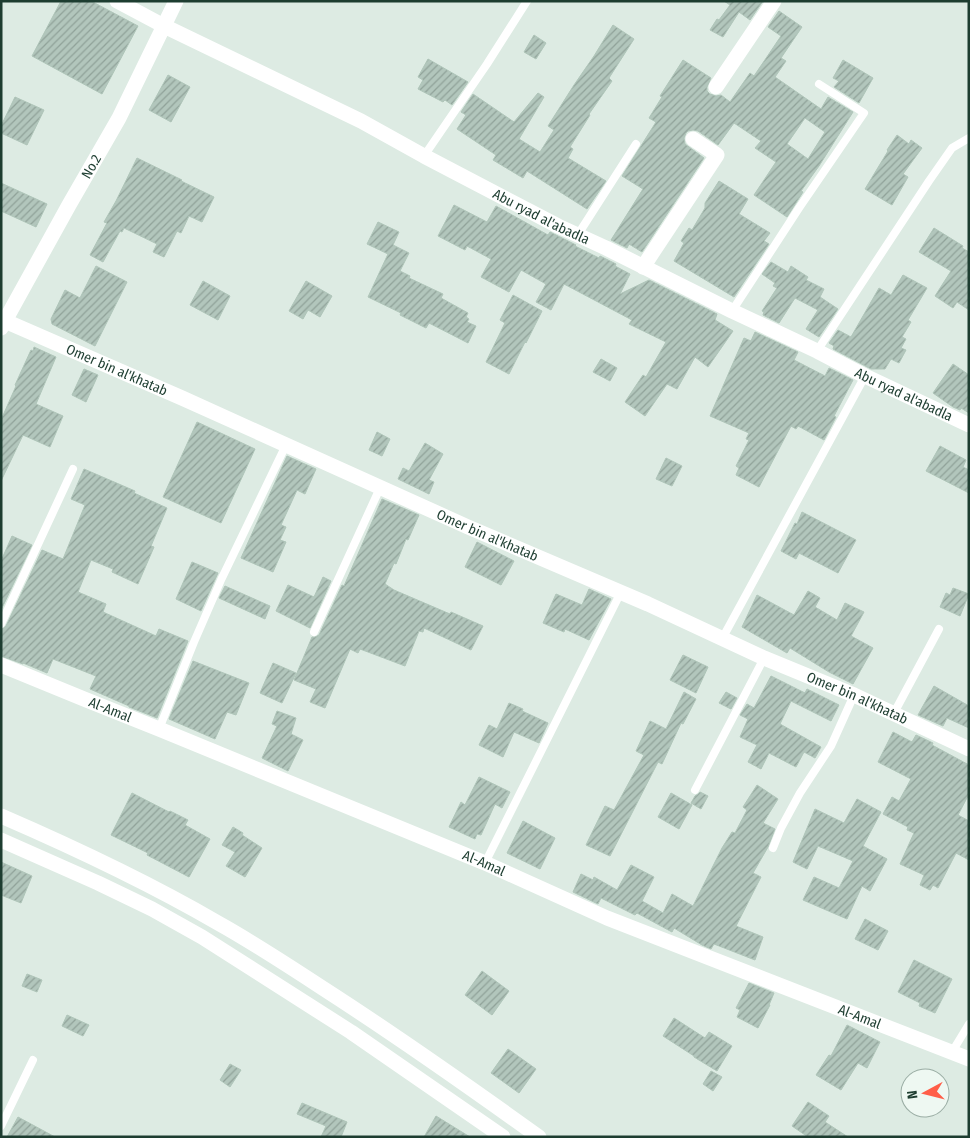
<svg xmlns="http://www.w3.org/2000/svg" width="970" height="1138" viewBox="0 0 970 1138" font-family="'Fira Sans Condensed',sans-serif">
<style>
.building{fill:url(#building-hatch);stroke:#afc5b9;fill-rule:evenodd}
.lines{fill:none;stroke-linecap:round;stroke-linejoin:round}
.service{stroke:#fff;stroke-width:8}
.minor{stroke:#fff;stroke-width:15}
.labels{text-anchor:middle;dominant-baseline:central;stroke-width:4;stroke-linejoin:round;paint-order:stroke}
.street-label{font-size:14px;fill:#1d3d30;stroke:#eef8f2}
</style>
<defs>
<pattern id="building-hatch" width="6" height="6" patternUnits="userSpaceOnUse" patternTransform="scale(1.25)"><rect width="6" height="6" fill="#b2c6bc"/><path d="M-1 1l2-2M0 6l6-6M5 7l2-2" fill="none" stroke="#90a299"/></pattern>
</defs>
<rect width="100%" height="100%" fill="#ddebe3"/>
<path class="building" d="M61,1H91L138,26L102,94L32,56Z
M724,1H763L750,20L739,12L723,37L710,30L717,19L719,20L730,5Z
M779,11L802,27L781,58L786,61L775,77L821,109L828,97L853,112L819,166L801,191L803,192L787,217L754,195L776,162L755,148L761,141L734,123L718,145L698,131L693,130L688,131L686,133L684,138L685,144L704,158L642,252L629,244L627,248L611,240L643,189L622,176L656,122L649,118L662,97L660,96L683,60L711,78L707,87V91L710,94L716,96L721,95L730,102L750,73L754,76L781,36L768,27ZM805,118L825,132L808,159L787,144Z
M613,25L634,39L609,78L612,81L589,114L590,115L570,147L573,149L568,158L606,181L587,209L527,171L523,178L493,160L496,155L457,129L466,115L461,112L473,94L514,122L538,93L544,97L519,139L540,152L554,130L548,126L574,85L594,56Z
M534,35L546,43L536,59L524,52Z
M428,59L468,82L452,105L445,100L443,102L418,89L423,80L418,77Z
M843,60L873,78L859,103L834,87L839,81L833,78Z
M168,75L190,87L171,122L149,110Z
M15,97L44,110L27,145L1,133V126Z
M897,135L909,144L911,140L922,148L903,174L908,177L892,205L865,189L888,151L887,150Z
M137,158L182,180L181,181L214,197L202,222L189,216L181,233L177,231L164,257L153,252L157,244L124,228L122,232L120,231L103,262L90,255L107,223L104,222L116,201Z
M719,181L748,199L739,214L770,233L764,241L769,244L734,297L674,261L684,243L681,241L689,228L692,230L705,208V203Z
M1,183L47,204L36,227L1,211Z
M454,205L487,222L496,206L548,235L550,232L576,245L575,246L599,258L600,256L616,264L615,266L630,274L620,294L649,280L717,314L715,320L733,331L708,367L695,357L677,389L667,384L645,416L625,402L643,375L646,377L666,342L629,324L632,320L564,284L551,310L536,302L546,284L521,270L509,292L481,277L491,259L467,246L465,250L438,236Z
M378,222L399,232L393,245L409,253L400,271L410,276L409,278L443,294L441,298L468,313L466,317L469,319L467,322L476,326L468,343L429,323L426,328L400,315L401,313L368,297L388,254L367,244Z
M934,228L963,246L962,248L969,252V310L957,302L953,308L935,296L951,271L919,252Z
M771,262L788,272L791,266L808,277L806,280L824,289L820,297L838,309L819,337L806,329L818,310L795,298L779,323L763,315L764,312L762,311L777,288L773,286L775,283L762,274Z
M96,266L127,282L95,346L52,324L51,319L65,290L80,298Z
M903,275L927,288L908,320L911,322L902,337L906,339L901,348L906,350L899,363L891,359L885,369H871L833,349L834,346L829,343L838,330L851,337L879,288L891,295Z
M203,281L230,296L218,320L190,305Z
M306,281L332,296L320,317L308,310L303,319L289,311Z
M513,295L542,311L526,343L525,342L509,374L486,362L505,323L500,320Z
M755,332L798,352L794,360L825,376L829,368L853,380L834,416L836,417L824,440L798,426L796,429L791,426L759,487L736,475L739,468L736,466L749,440L746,439L749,433L710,416L744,338L751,341Z
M34,347L56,357L36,404L63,416L50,447L23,435L1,481V420L16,386L15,385L31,350L33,351Z
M601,359L617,368L610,381L593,372Z
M953,364L969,375V413L961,408L960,410L953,407L933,393Z
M84,369L98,375L86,402L72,395Z
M197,422L255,449L221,523L163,497Z
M377,432L390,439L382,456L369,450Z
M425,443L443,454L429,480L434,482L429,494L398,479L403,468L409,471Z
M940,446L966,460L963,467L969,470V493L926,471Z
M287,456L316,469L305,494L297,490L281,525L286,527L280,540L286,542L273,572L241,558Z
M666,458L682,466L672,486L656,479Z
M84,469L135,491L134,493L167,508L151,546L154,547L138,584L112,572L113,569L91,560L78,592L106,604L103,612L156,636L159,629L188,641L157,718L129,707V706L90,689L96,676L53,659L47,673L23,663V664L1,656V630L6,626L42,550L63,559L85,505L71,499Z
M382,499L419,515L408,540L406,539L396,564L394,563L385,584L394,590L450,614L451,612L483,626L471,650L424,628L423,632L419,631L405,666L360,649L358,653L350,649L325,708L310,702L316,689L294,680L312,637H315L319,635L342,585L344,586Z
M802,512L856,540L838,573L799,553L796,559L781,551L795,523L797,524Z
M12,536L32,545L1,610V561Z
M477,542L514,561L501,585L465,567Z
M192,562L218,573L201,611L176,599Z
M323,577L331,581L310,628L276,611L288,585L314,597Z
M225,586L270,606L265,619L219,598Z
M953,588L969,594L960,616L940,607L946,593L950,595Z
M589,589L611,599L589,640L565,629L564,632L543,623L556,594L582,605Z
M808,591L820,598L815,607L837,620L845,603L864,612L851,636L873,648L853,684L829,672L790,648L787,653L742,627L757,595L794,615Z
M683,655L708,667L696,693L670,680Z
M193,661L249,683L236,715L227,712L215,739L169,719Z
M273,663L296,673L282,703L260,693Z
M771,676L805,693L807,689L839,705L831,721L791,701L780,724L821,747L815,758L804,752L796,767L769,753L761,769L748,762L757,745L740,737L748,719L740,715L747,704L754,708Z
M934,686L969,706V728L947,718L943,726L918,715Z
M684,692L696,699L683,724L681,723L662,764L658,762L610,856L586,845L605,806L614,810L644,755L636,751L650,721L666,729Z
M726,692L737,698L731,709L719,703Z
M509,703L523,709L522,711L548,723L539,743L514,732L503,757L479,745L489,725L497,729Z
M277,711L296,718L291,734L303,740L288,771L262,758L277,726L272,724Z
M893,732L912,742L916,735L933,743L932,745L969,765V794L958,815L969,821V860L956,853L938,888L933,885L930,890L920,885L924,875L900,864L914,833L907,830L908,827L883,814L892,797L899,801L911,779L878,762Z
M479,777L510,792L502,808L495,804L481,835L477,834L475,839L449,827L461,802L465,805Z
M757,785L778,799L763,823L775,829L768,847L753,873L761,877L736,926L763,937L755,960L714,944L711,949L702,945L674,928L672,932L637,913L635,915L601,898L598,904L573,892L581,874L593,880L594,877L617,890L631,865L654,877L642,901L663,913L672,894L693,906L722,848L732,832L735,833L747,810L743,807Z
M700,792L708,796L701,809L691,803L695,796L698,794Z
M132,793L169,812L170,811L188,820L185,825L210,839L189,877L147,855L148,853L111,835Z
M671,793L692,805L679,829L658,817Z
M857,799L881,812L863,846L887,859L870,891L862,886L847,919L803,900L814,877L839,888L853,861L818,846L807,869L793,862L815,809L844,823Z
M523,821L555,838L540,869L507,853Z
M233,827L243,833L242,835L262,848L245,877L226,866L235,852L222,845Z
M1,862L32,876L21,903L1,895Z
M865,919L888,931L878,950L855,939Z
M914,960L952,979L935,1013L919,1006L920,1003L898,992Z
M482,971L509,991L492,1015L465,995Z
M27,974L42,980L37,992L22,986Z
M749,983L774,993L769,1005H770L758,1028L737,1017L740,1010L736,1008Z
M67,1015L89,1025L83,1036L62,1026Z
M674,1018L705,1038L709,1032L732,1046L717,1071L694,1057V1056L663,1036Z
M847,1025L880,1042L867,1068L858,1063L841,1090L816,1075L829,1055L831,1056Z
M508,1049L536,1069L519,1093L491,1073Z
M230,1064L241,1070L230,1087L220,1080Z
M711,1071L722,1077L713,1091L703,1084Z
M808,1102L829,1116L825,1122L848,1137H808L792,1126Z
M302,1103L347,1122L341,1137H321L326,1126L297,1114Z
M436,1116L470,1137H424Z
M18,1117L55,1137H7Z"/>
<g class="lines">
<path class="service" d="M424,156L487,64L527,1
M577,236L636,144
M732,311L799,208L864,113L819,84
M817,351L929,181L952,148L969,138
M1,624L73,469
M314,632L380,488
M722,639L865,376
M894,713L939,629
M159,729L194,642L221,580L286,445
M695,790L764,658
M773,848L781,828L800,793L831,746L854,695
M485,863L621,592
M952,1052L969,1024
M1,1126L33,1060"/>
<g class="minor">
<path id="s1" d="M117,1L164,26L361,121L424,156L558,226L606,248L732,311L817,351L865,376L969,425"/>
<path d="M716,87L774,1"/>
<path d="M643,267L717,155L693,139"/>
<path id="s2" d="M5,321L182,398L468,527L648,604L764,658L854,695L969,749"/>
<path id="s3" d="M1,328L69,205L119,118L176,1"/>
<path id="s4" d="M1,665L84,699L159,729L485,863L607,918L969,1059"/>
<path d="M1,816C75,848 149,883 218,923C254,943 289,966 324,989C397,1036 468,1086 539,1137"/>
<path d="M1,840L98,883L152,909L202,937L351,1032L503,1137"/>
</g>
</g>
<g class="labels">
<g class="street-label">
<text stroke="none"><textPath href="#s3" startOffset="185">No.2</textPath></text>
<text stroke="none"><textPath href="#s1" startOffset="476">Abu ryad al'abadla</textPath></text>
<text stroke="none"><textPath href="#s2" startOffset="122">Omer bin al'khatab</textPath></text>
<text stroke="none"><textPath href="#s1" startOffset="880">Abu ryad al'abadla</textPath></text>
<text stroke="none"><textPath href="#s2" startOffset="528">Omer bin al'khatab</textPath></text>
<text stroke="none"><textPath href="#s2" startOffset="932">Omer bin al'khatab</textPath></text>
<text stroke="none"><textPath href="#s4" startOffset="118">Al-Amal</textPath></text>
<text stroke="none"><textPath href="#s4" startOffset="522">Al-Amal</textPath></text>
<text stroke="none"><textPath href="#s4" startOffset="928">Al-Amal</textPath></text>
</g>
</g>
<rect width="970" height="1138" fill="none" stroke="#1d3d30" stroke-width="5"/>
<g transform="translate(925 1093) rotate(263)"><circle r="24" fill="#eef8f2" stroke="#9aada4"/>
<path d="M0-4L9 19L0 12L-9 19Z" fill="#ff5e48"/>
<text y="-8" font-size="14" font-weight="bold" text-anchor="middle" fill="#1d3d30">N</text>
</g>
</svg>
